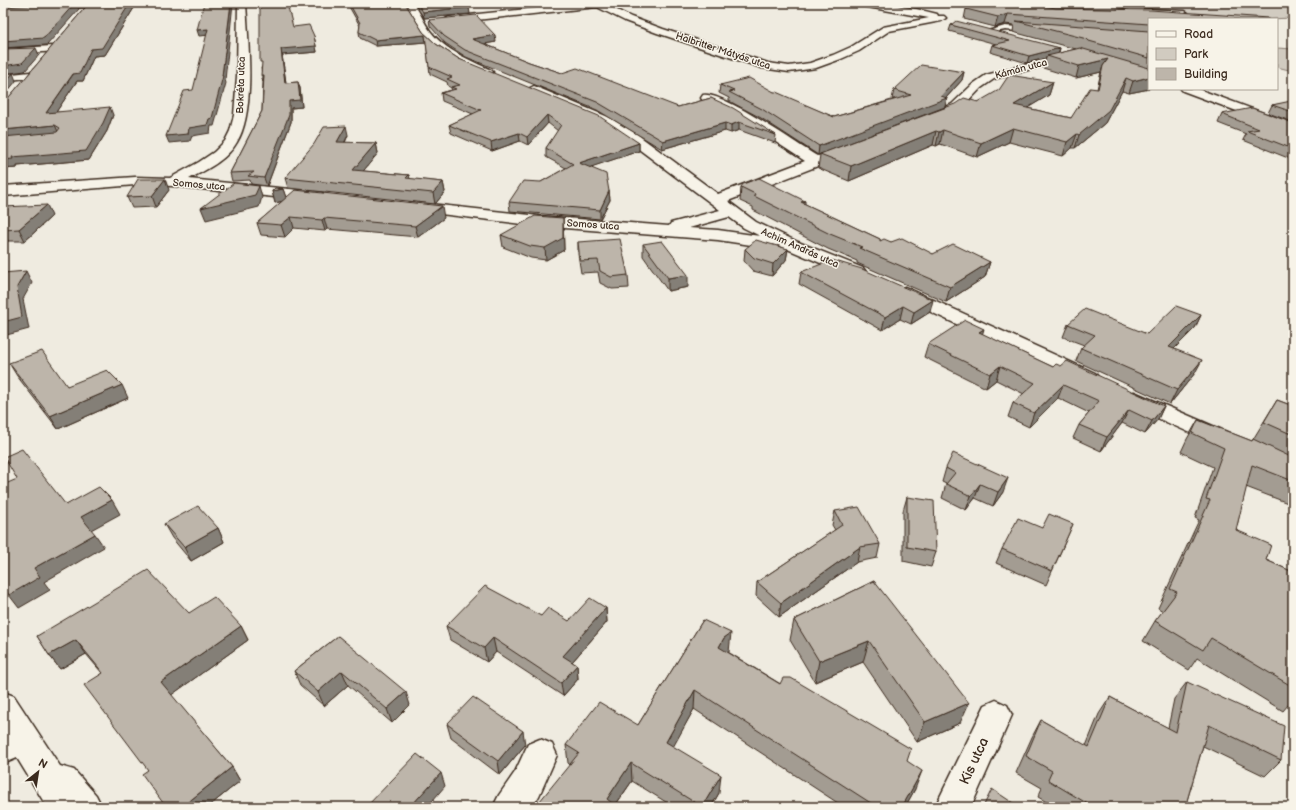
<svg xmlns="http://www.w3.org/2000/svg" width="1296" height="810" viewBox="0 0 1296 810" font-family="'Balsamiq Sans',sans-serif">
<style>
.green{fill:#d1cbc0;stroke:#867a6f}
.lines{fill:none;stroke-linecap:round;stroke-linejoin:round}
.lane-casing{stroke:#3b2a1e;stroke-width:3}
.street-casing{stroke:#3b2a1e;stroke-width:3}
.lane{fill:#f7f3e8;fill-rule:evenodd}
.street{fill:#f7f3e8;fill-rule:evenodd}
.wall{fill:#a39c92;stroke:#3b2a1e}
.shaded-wall{fill:#847f77;stroke:#3b2a1e}
.building{fill:#bdb5aa;stroke:#3b2a1e}
.labels{text-anchor:middle;dominant-baseline:central;stroke-width:3;stroke-linejoin:round;paint-order:stroke}
.far-street-label{font-size:10px;fill:#3b2a1e;stroke:#f7f3e8}
.near-street-label{font-size:14px;fill:#3b2a1e;stroke:#f7f3e8}
</style>
<rect width="100%" height="100%" fill="#efebe0"/>
<filter id="ink" filterUnits="userSpaceOnUse"><feTurbulence type="fractalNoise" baseFrequency=".025" numOctaves="2"/><feDisplacementMap in="SourceGraphic" scale="8" xChannelSelector="R" yChannelSelector="G"/><feConvolveMatrix kernelMatrix="1 2 1 2 8 2 1 2 1" color-interpolation-filters="sRGB"/></filter>
<g filter="url(#ink)">
<path class="green" d="M1019,3H1284L1293,12V18L1268,19L1129,14Z
M1277,48L1293,49V71L1277,67Z"/>
<g class="lines">
<defs>
<path id="lane" d="M1130,8L1185,11L1188,13L1185,15L1130,10L1110,14L1107,12Z
M1005,26L1030,28L1033,30L1030,32L1005,30L991,33L988,31Z"/>
<path id="street" d="M55,3H101L97,6L3,12V6Z
M238,3H246C248,40 256,111 237,142C227,160 206,170 189,179L320,192L325,194L328,197L325,200L320,202L173,186L135,185L3,196V186L135,177L170,178L199,162L214,152L225,141L230,131L234,115L237,76Z
M404,3H413C420,12 424,23 431,32C446,51 470,60 491,70L493,72L491,74H483L467,67L437,49L424,37Z
M586,3H616L615,5L609,6L631,17L663,29L768,63L789,66L810,63L833,55L851,47L883,27L929,18L862,6L858,3C885,3 911,7 937,14L938,16H944L946,18L941,21L889,31L859,51L841,59L816,68L789,72L762,68L657,33L625,21L597,7L449,23L444,20L449,17Z
M52,46L57,49L56,51L3,55V49Z
M1073,52L1077,53L1078,55L1077,57L994,79L981,88L960,110L944,118H936L934,115L936,112L952,104L973,84L986,75Z
M30,72L36,75L34,77L3,81V75Z
M534,86L608,117L638,135L718,194L805,161L733,114L703,101L701,98L703,95C722,91 797,144 817,156C827,153 840,144 851,147L853,150L851,153L728,201L756,222L798,242L863,268L866,272L863,276L857,277L851,276L778,245L771,248L718,240L539,226L407,210L404,207L407,204L412,202L539,216L669,226L671,223L720,210L628,141L600,123L530,92L528,90L530,88ZM729,217L744,228L760,236L718,230L689,228Z
M1181,89H1198L1293,124V132L1183,91Z
M905,287L1095,373L1099,378L1095,383L1088,384L1081,383L899,297L896,293L899,289Z
M1134,392L1229,433L1233,438L1229,443L1221,446L1213,443L1126,404L1123,399L1126,394Z
M3,692L14,696L60,766L74,770L96,795L102,807H47L17,758L3,764Z
M996,700L1007,705L1012,715L971,807H935L985,705Z
M540,739L552,744L557,755L539,796L532,807H493L499,795L515,772L528,744Z"/>
</defs>
<use href="#lane" class="lane-casing"/>
<use href="#street" class="street-casing"/>
<use href="#lane" class="lane"/>
<use href="#street" class="street"/>
</g>
<path class="wall" d="M89,3H137L105,55L94,56L83,81H77L56,112L113,115L107,131L89,160L17,166V168L3,169V103H4Z
M347,3H405L423,32L436,44L459,59L639,143V151L590,167L609,191L610,200L600,219L510,211L509,202L541,182L566,168L546,157V148L558,131L548,123L528,145L520,141L492,151L451,133L449,125L473,114L442,101L441,93L452,90L451,88L448,86L447,82L430,74L426,42L376,46L360,38L359,32L360,26Z
M414,3H465L470,14L424,18Z
M966,9L1149,19V89L1129,93L1122,91L1105,123L1075,148H1072L1063,156L1009,142L977,157L940,144L936,146L933,145L849,181L818,168L820,155H818L761,118L729,101V98L719,93L720,85L774,92L834,117L895,99H892L894,90L964,72L962,80L946,98H947L945,107L867,137L978,102L1053,82L1049,95L1027,108L1071,118L1097,89L1101,72L1076,78L1043,68L1046,58L1027,63L990,52L992,45L996,44L949,31L951,25L1060,48L1059,53L1076,49L1013,32L1014,25L1005,24L995,27L964,19Z
M429,20L496,42L484,44L529,62L562,73L678,107L711,98L776,135L775,143L739,130L731,133L725,131L662,149L597,110L466,57L445,43L430,26Z
M293,27L314,36L317,52L282,55L286,83L298,82L300,88L302,107L291,108V122L267,186L251,184L250,180L232,181L230,173L262,111L263,82L261,68Z
M1293,102V122L1268,113L1272,105Z
M1222,114L1293,123V160L1243,140L1246,134L1218,123Z
M348,135L345,143H376L378,153L363,171L409,175L410,179L443,182L445,192L435,204L288,188L285,178Z
M741,187L805,201V204L880,239V241L891,242L933,254L990,262L985,277L946,302L857,263V261L828,249L753,210V207L740,201Z
M283,189L286,198L444,218L418,237L327,229L325,231L294,228L285,237L261,235L257,223L283,201L275,203L272,191Z
M169,190L156,207L132,208L127,197Z
M3,207L52,216L25,241H8L3,245Z
M563,218L564,250L546,260L531,258L503,247L501,235Z
M578,242L628,275L629,288L612,289L600,283L598,272L581,273L578,254Z
M643,244L688,287L668,291L643,256Z
M745,249H788L786,260L772,276L753,271L744,261Z
M801,272L930,312L911,324L900,319L882,330L799,284Z
M1201,315L1195,328L1174,349L1195,373L1170,404L1076,361L1081,348L1084,345L1063,337L1068,324L1147,334Z
M982,334L1053,367L1164,406L1158,419L1145,434L1122,423L1101,451L1073,438L1079,425L1089,413L1058,398L1029,427L1008,417L1013,403L1024,394L996,380L986,388L924,357L928,344Z
M9,363L67,386L128,398L58,429L17,376Z
M1277,400L1293,406V505L1246,487L1236,530L1266,560L1293,572V699L1283,711L1197,658L1189,670L1143,641L1155,621L1163,611L1158,608L1199,520L1195,518L1213,467L1181,452L1187,439L1198,420L1252,441Z
M946,468L1003,492L993,506L975,498L966,510L942,498L946,484L942,482Z
M907,497L936,552L931,567L903,561V511Z
M835,511L880,544L877,558L857,562L779,617L756,596L757,582L835,530L832,525Z
M164,524L218,528L224,542L191,561L172,538Z
M1073,524L1046,585L996,563L1002,549L1042,528Z
M874,581L960,723L917,742L863,662L815,682L790,640L794,620Z
M606,608L607,622L572,662L577,665L578,679L563,696L496,652L487,662L450,640L446,626L541,616L569,621Z
M189,613L241,626L248,640L171,695L232,767L240,781L208,807H166L102,673L86,654L60,669L49,655L37,636Z
M703,620L729,652H728L907,761L915,789L905,807H844L694,709L673,746L719,793L711,807H674L632,781L615,806L568,763L566,745L638,725Z
M338,636L410,705L392,723L348,685L324,706L300,685L294,671Z
M1187,682L1281,760L1265,776L1203,746L1186,804L1190,807H1055L1038,797L1042,788L1016,773L1032,737L1041,720L1086,746L1099,714L1110,697L1168,728L1174,699Z
M447,724L525,745L500,775L451,738Z"/>
<path class="shaded-wall" d="M8,3H29L9,4Z
M75,3H76L79,9L47,45L3,48V41Z
M130,3H137L105,55L94,56L83,81H77L50,121L46,113L91,49Z
M231,3H233L225,80L226,83L214,126H211L210,133L192,136L190,141L169,143L166,136L189,128L209,119L222,76Z
M469,7L470,14L424,18L423,12Z
M1008,14L1005,24L995,27L998,17Z
M208,29L210,35L199,36L197,30Z
M425,35L426,42L376,46L375,40Z
M495,35L496,42L473,46L472,39Z
M314,36L317,52L282,55L287,90L285,83L281,49Z
M36,48L39,55L25,71L3,74V66Z
M1060,48L1058,55L1047,56L1046,58L1027,63L1029,56Z
M1108,59L1103,66L1101,72L1076,78L1079,66Z
M964,72L962,80L945,99L947,98L945,107L818,155L819,146L941,96Z
M13,73L16,81L3,97V85Z
M261,75H264L263,82Z
M1149,77V89L1129,93L1133,81Z
M1126,78L1122,91L1105,123L1075,148L1079,135Z
M298,82L300,88L302,107L291,108V122L267,186L264,178L289,101Z
M1053,82L1049,95L1011,118L1014,105Z
M110,107L113,115L107,131L89,160L17,166V168L3,169V160L12,157Z
M547,115L548,123L528,145L527,137Z
M739,122V130L731,133V125Z
M725,123V131L662,149L663,141Z
M55,125L59,134L3,138V130Z
M346,126L348,135L340,152L337,142Z
M1013,128L1009,142L977,157L981,143Z
M943,130L940,144L936,146L939,132Z
M936,131L933,145L849,181L851,166Z
M519,133L520,141L492,151L491,142Z
M1077,134L1072,148L1063,156L1067,142Z
M376,143L378,153L356,180L353,170Z
M639,143V151L579,171V163Z
M165,179L169,190L156,207L152,196Z
M443,182L445,192L435,204L433,193Z
M259,186L262,197L259,207L206,220L201,208Z
M283,189L287,200L275,203L272,191Z
M609,191L610,200L600,219V210Z
M47,205L52,216L25,241L19,229Z
M442,206L444,218L418,237L415,226Z
M291,217L294,228L285,237L281,225Z
M324,218L327,229L325,231L322,220Z
M563,218L564,250L546,260L545,248Z
M3,233L8,241L3,245Z
M788,249L786,260L772,276L773,264Z
M990,262L985,277L946,302L950,287Z
M26,271L32,283L23,299L29,329L3,336V322L17,287Z
M688,275V287L668,291V278Z
M933,300L930,312L911,324L914,312Z
M903,306L900,319L882,330L885,317Z
M1201,315L1195,328L1163,360L1169,347Z
M984,329L980,342L979,332Z
M1202,360L1195,373L1170,404L1177,390Z
M1000,366L996,380L986,388L990,374Z
M122,385L128,398L58,429L50,416Z
M1063,385L1058,398L1029,427L1034,413Z
M1164,406L1158,419L1145,434L1152,421Z
M1129,410L1122,423L1101,451L1107,437Z
M1008,478L1003,492L993,506L998,492Z
M980,484L975,498L966,510L971,496Z
M112,500L120,514L89,531L81,517Z
M218,528L224,542L191,561L184,547Z
M95,534L104,547L44,582L50,590L19,608L9,595L34,568Z
M860,547L857,562L779,617L781,603Z
M606,608L607,622L565,670L563,656Z
M241,626L248,640L170,696L161,682Z
M731,633L729,652L723,657L719,647L724,638Z
M493,638L496,652L487,662L484,648Z
M76,640L86,654L60,669L49,655Z
M869,641L863,662L815,682L819,661Z
M577,665L578,679L563,696L561,683Z
M342,671L348,685L324,706L318,692Z
M695,690L694,709L666,760V742Z
M406,692L410,705L392,723L387,709Z
M969,703L960,723L917,742L925,722Z
M523,731L525,745L500,775L498,761Z
M631,763L632,781L614,807L607,799Z
M232,767L240,781L208,807H182Z
M922,771L915,789L905,807H902Z
M441,773L445,786L427,807H410Z
M721,775L719,793L711,807H702Z"/>
<path class="building" d="M66,3H75L44,38L3,41V7Z
M89,3H130L102,48L91,49L80,73L73,74L46,113L110,107L103,123L86,151L12,157L13,159L3,160V137L57,132L60,128L55,125L3,130V103H4Z
M204,3H231L222,76H223L212,118L209,119L207,125L189,128L188,134L166,136L184,91L193,90L208,29L197,30Z
M260,3H287L293,27L309,25L314,36L316,46L281,49L285,83L298,82L300,100L289,101V115L264,178L248,176L254,172L230,173L262,111L264,75H261L262,62H260Z
M349,3H405L423,32L436,44L459,59L599,116L639,143L579,163L606,174L609,191L600,210L509,202L523,181L541,182L573,164L546,148L561,125L547,115L527,137L519,133L491,142L449,125L481,110L441,93L456,89L451,87L460,85L447,79L452,77L429,67L425,35L375,40L359,32L360,23Z
M417,3H465L469,7L423,12Z
M973,3H1020L1056,8L1150,10L1268,18V19H1149V24L1008,14L998,17L966,9Z
M476,15L495,35L472,39L529,62L562,73L577,68L678,107L711,98L733,108L776,135L739,122L731,125L725,123L663,141L597,102L465,50L444,36L429,20Z
M956,21L1060,48L1029,56L992,45L1010,41L951,25Z
M1016,21L1149,31V58L1089,41L1087,39Z
M36,48L22,63L3,66V49Z
M1080,48L1149,68V77L1133,81L1126,78L1109,110L1079,135L1077,134L1067,142L1013,128L981,143L943,130L939,132L936,131L851,166L820,154L955,104L964,98L978,102L999,90L1009,75L1053,82L1014,105L1071,118L1090,88L1098,89L1103,66L1108,59L1079,66L1047,56Z
M921,65L964,72L941,96L947,98L819,146L762,109L729,92L734,91L720,85L749,78L774,92H776L834,117L911,95L894,90Z
M13,73L3,85V74Z
M1291,101L1293,102V112L1272,105Z
M1252,108L1293,123V149L1247,131L1259,129L1222,114Z
M346,126L337,142L376,143L353,170L409,175L406,178L443,182L433,193L285,178L314,144L324,127Z
M759,178L805,201L801,202L880,239V241L884,239L891,242L902,238L933,254L953,244L990,262L950,287L859,248L862,247L830,234L754,196L755,194L741,187L743,184Z
M138,179H165L152,196L127,197Z
M234,183L259,186L255,195L201,208Z
M275,188L283,189L272,191Z
M295,190L442,206L415,226L324,218L322,220L291,217L281,225L257,223Z
M47,205L19,229L3,230V207Z
M535,216L563,218V238L545,248L530,246L501,235Z
M620,239L628,275L611,277L600,271L598,260L580,261L578,242Z
M756,240L788,249L773,264L754,258L745,249Z
M662,241L688,275L668,278L643,244Z
M832,260L862,269L933,300L914,312L903,306L885,317L801,272Z
M26,271L17,287L22,317L3,322V273Z
M1176,306L1201,315L1169,347L1202,360L1177,390L1081,348L1095,335L1068,324L1085,309L1147,334Z
M965,320L984,329L979,332L1053,367L1056,364L1061,366L1067,361L1164,406L1152,421L1129,410L1107,437L1079,425L1099,401L1063,385L1034,413L1013,403L1035,383L1000,366L990,374L928,344Z
M42,351L67,386L107,370L122,385L50,416L9,363Z
M1277,400L1293,406V435L1264,422Z
M1198,420L1252,441L1253,439L1293,458V481L1252,465L1236,530L1271,545L1266,560L1293,572V687L1211,638L1203,650L1155,621L1177,592L1170,589L1210,500L1206,499L1224,448L1192,433Z
M22,449L66,505L99,487L112,500L81,517L95,534L34,568L40,577L9,595L3,586V485L17,479L4,457Z
M953,453L1008,478L998,492L980,484L971,496L946,484L955,473L946,468Z
M907,497L934,501L936,552L907,547Z
M198,506L218,528L184,547L164,524Z
M859,507L880,544L860,547L781,603L757,582L842,525L835,511Z
M1049,514L1073,524L1052,571L1002,549L1018,518L1042,528Z
M148,570L189,613L214,597L241,626L161,682L232,767L182,807H166L142,774L148,770L84,685L103,673L76,640L49,655L37,636Z
M874,581L969,703L925,722L869,641L819,661L794,620Z
M485,586L541,616L548,608L569,621L590,598L606,608L563,656L577,665L561,683L493,638L484,648L446,626Z
M703,620L731,633L724,638L719,647L780,684L783,678H791L911,749L907,761L922,771L902,807H877L695,690L666,742L721,775L702,807L631,763L607,799L617,807H535L579,753L566,745L599,702L638,725Z
M338,636L406,692L387,709L342,671L318,692L294,671Z
M1187,682L1284,726L1281,760L1209,725L1186,804L1190,807H1093L1048,780L1052,771L1026,756L1041,720L1089,747L1110,697L1176,732Z
M473,697L523,731L498,761L447,724Z
M417,754L441,773L410,807H366Z
M992,789L1019,807H983Z"/>
</g>
<g class="labels">
<g class="far-street-label">
<text transform="translate(723 51) rotate(18)">Halbritter Mátyás utca</text>
<text transform="translate(1021 69) rotate(-15)">Kámán utca</text>
<text transform="translate(241 85) rotate(-88)">Bokréta utca</text>
<text transform="translate(199 185) rotate(5)">Somos utca</text>
<text transform="translate(593 225) rotate(4)">Somos utca</text>
<text transform="translate(800 248) rotate(24)">Achim András utca</text>
</g>
<g class="near-street-label">
<text transform="translate(974 761) rotate(-65)">Kis utca</text>
</g>
</g>
<rect width="1296" height="810" fill="none" stroke="#f7f3e8" stroke-width="16"/>
<rect x="8" y="8" width="1280" height="794" fill="none" stroke="#3b2a1e" stroke-width="1.5" filter="url(#ink)"/>
<rect x="1148" y="18" width="130" height="72" fill="#f7f3e8" stroke="#aca397"/>
<rect x="1156" y="31" width="20" height="6" fill="#f7f3e8" stroke="#aca397"/>
<text x="1184" y="38" font-size="12" fill="#3b2a1e">Road</text>
<rect x="1156" y="48" width="20" height="12" fill="#d1cbc0" stroke="#aca397"/>
<text x="1184" y="58" font-size="12" fill="#3b2a1e">Park</text>
<rect x="1156" y="68" width="20" height="12" fill="#bdb5aa" stroke="#aca397"/>
<text x="1184" y="78" font-size="12" fill="#3b2a1e">Building</text>
<g transform="translate(38 772) rotate(30)" stroke="#f7f3e8" stroke-width="3" paint-order="stroke">
<path d="M0-3L7 15L0 10L-7 15Z" fill="#3b2a1e"/>
<text y="-6" font-size="11" font-weight="bold" text-anchor="middle" fill="#3b2a1e">N</text>
</g>
</svg>
